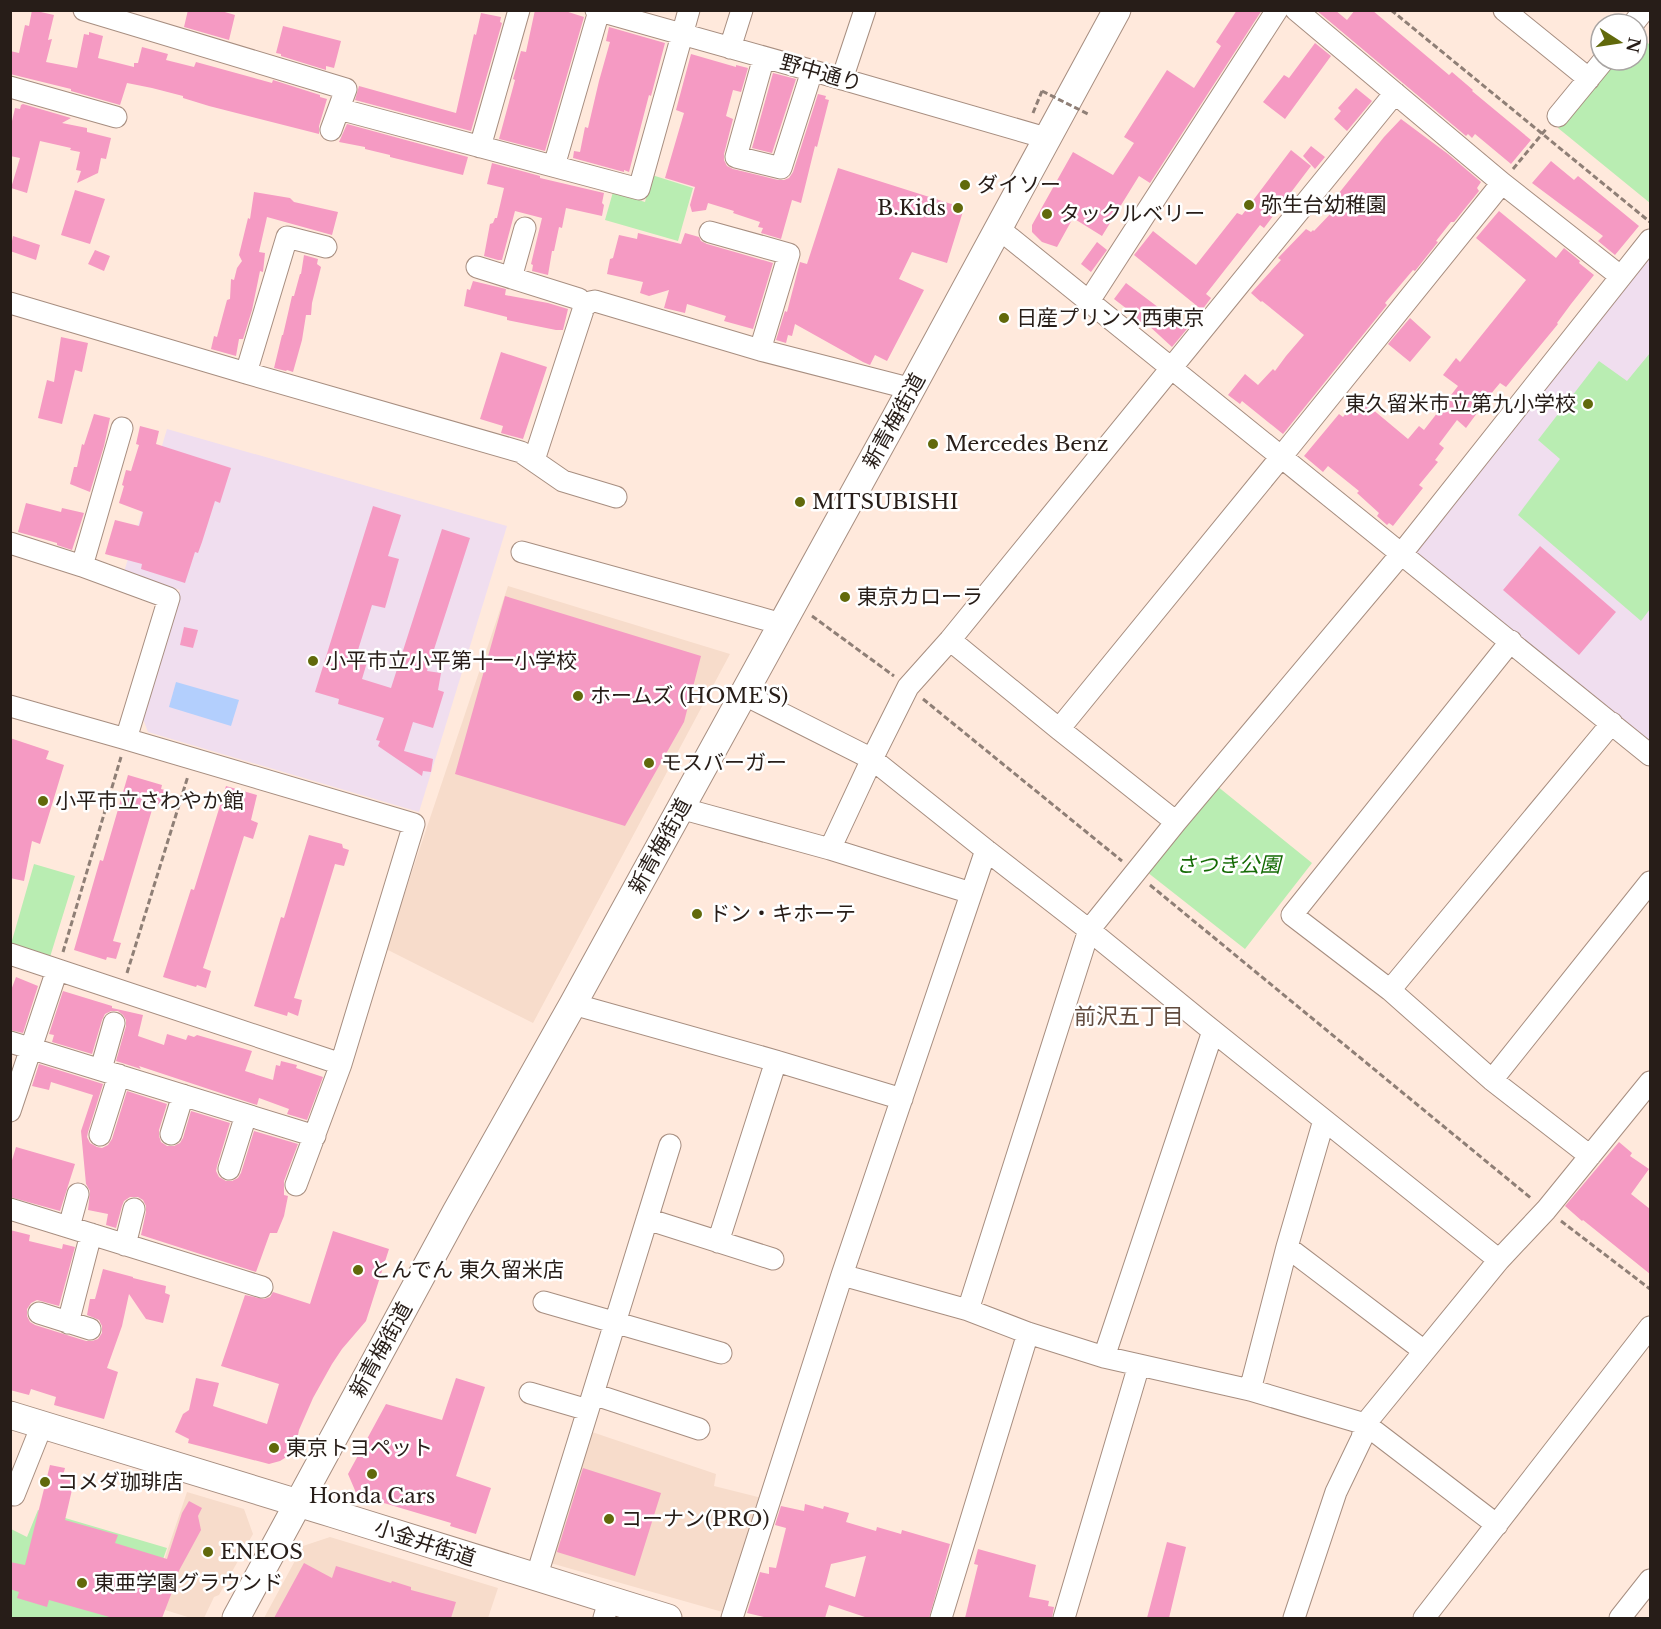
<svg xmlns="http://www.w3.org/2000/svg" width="1661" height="1629" viewBox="0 0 1661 1629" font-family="'Libre Baskerville','Noto Sans JP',serif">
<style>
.built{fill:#f7dccb}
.education{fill:#f0deef}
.green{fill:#b9edb2}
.water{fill:#b3cffd}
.building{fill:#f59ac3;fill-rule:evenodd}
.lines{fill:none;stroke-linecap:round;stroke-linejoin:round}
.minor-casing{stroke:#a78e80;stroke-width:23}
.major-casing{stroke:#a78e80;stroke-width:29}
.path{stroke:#8f7f76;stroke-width:3;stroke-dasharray:6 3;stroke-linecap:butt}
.minor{stroke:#fff;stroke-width:21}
.major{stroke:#fff;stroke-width:27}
.path-bridge{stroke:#8f7f76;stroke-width:3;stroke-dasharray:6 3;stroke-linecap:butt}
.poi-dot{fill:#61690b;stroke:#fff;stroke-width:2}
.labels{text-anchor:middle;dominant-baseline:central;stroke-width:5;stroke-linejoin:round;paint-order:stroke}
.street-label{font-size:21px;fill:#271d18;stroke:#fff}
.poi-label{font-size:21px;fill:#271d18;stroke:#fff;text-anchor:start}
.park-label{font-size:21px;font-style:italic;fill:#156b05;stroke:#fff}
.neighbourhood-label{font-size:22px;fill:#614b3e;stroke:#fff}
</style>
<rect width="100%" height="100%" fill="#ffe9dc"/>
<path class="built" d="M508,586L730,654L533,1023L386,949Z
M592,1432L716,1474L714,1486L762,1498L726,1613L547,1562Z
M187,1492L244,1509L253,1534L219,1595L214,1597L204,1618H191L149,1605Z
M330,1537L498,1588L488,1618H264L303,1546Z"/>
<path class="education" d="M1650,255V755L1402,553Z
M167,429L507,526L419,812L148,732L143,719L180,590L124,572Z"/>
<path class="green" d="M1637,33L1650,45V203L1558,128L1615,60H1637Z
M652,175L693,188L678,241L605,220L613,192L645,202Z
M1650,353V609L1641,621L1518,515L1560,459L1538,440L1599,361L1627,381Z
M1217,786L1312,863L1245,949L1147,872Z
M34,864L75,876L50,957L11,944Z
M38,1510L167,1548L142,1618H11V1529L27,1537Z"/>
<path class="water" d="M176,682L239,700L231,726L169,707Z"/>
<path class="building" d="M32,10L54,15L48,40L52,39L46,62L77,68L84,34L89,35V32L103,36L98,58L134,67V63H138L142,47L168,54L166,60L194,67L196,62L272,83L273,80L320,95V97L327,99L319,126V134L209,106L183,98V96L152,88L127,83L120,105L71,91V89L10,74V51L19,53L25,25L29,26Z
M188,10H218L235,15L229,40L184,27Z
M535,10H562L584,17L545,151L499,139L515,80L513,79L521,51L526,52Z
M1237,10H1262L1150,183L1139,176L1102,236L1073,218L1057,247L1042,242L1032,232V225L1073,152L1113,175L1134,143L1124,137L1167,70L1194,88L1221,46L1216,42Z
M1316,10H1335L1347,20L1355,10H1372L1449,75L1452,72L1473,90L1472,91L1531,140L1511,164L1475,134L1472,138L1468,134L1466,136Z
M481,13L501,17L500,22L502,23L471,131L355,100L359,86L456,113L474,34L476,35Z
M283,26L341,41L334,68L326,66V70L281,56V54L276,53Z
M609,27L665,43L651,96L649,95L629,172L624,170V172L573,158L574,151L580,152L585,127L588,128L599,81L610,42L606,41Z
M1315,43L1331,56L1285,119L1263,102L1284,75L1289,78Z
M691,54L736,67V65L748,68L741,92L733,90L726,116L733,119L724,154V160L727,166L733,169L778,180H784L789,178L793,172L818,94L826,96L825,99L829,100L817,147L815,146L801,203L792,200L781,239L761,233L763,228L758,227L760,222L733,213L734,211L708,203L706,210L692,212L690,205L695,187L665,178L684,113L676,110Z
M773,73L796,79L772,153L752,148Z
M1356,88L1372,101L1347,131L1334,119L1341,111L1338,108Z
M23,104L71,118L62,123L87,128V132L111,138L106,159L101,158L98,173L77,183L81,171L76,170L80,152L70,150L71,148L40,141L27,193L11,188L20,158L10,156V130L15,108L20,109L21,105Z
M1401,119L1448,154L1481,182L1477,188L1479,191L1454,222H1451L1436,241L1438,242L1415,271L1413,270L1385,303L1387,305L1283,434L1242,401L1240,404L1228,395L1245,374L1258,385L1273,369L1275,371L1286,356L1304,335L1262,301L1261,302L1251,293L1281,260L1278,258L1306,229L1311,232L1313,230L1314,231L1334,210L1331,207L1341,195L1339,193L1384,137Z
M347,124L468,157L463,175L390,157V155L365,149V147L339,142Z
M1311,146L1325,157L1315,169L1303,156Z
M1291,150L1311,166L1264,228L1260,225L1206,294L1211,298L1202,310L1134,255L1153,231L1196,265L1237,213L1242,215Z
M1551,161L1574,180L1578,176L1639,226L1615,255L1598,241L1603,236L1532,183Z
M492,163L540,176V178L604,193L602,203L604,205L602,216L566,208L562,228L559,227L554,251H552L548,275L532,271L533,265L531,264L542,218L515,211L502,260H498L484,256L490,224L493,223L495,218H497L504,188L487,184Z
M838,168L964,208L947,263L912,252L899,279L924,290L887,361L875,355L870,365L863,362L795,324L792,336L788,335L786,343L776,340L785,311L787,312L800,262L807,264Z
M75,190L105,199L90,244L61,235Z
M254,192L290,198L294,202L338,212L332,235L267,217L259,252L265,253L263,272L260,271L252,310L243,339H239L236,356L211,349L214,336L217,337L227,300L230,299L231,279L234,280L237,268L242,261L239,255L248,218L250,219Z
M1499,211L1556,258L1564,248L1580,261L1579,263L1594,275L1571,304L1557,323L1558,324L1506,387L1500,383L1479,408L1480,409L1466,428L1457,420L1439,444L1444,448L1435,460L1438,462L1419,485L1423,488L1393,526L1389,523L1387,525L1377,516L1379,513L1357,493L1359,491L1328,466L1323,472L1304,456L1339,414L1343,417L1359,398L1408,439L1419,426L1424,430L1458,386L1443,375L1456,358L1460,362L1526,280L1476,238Z
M638,233L681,244L685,233L699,237L701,241L707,244L773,263L753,329L724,321L726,316L687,304L685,313L664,308L669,290L649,296L640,293L643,282L607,274L610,259L613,258L619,235L637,239Z
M13,236L40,245L36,260L10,251Z
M1097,242L1107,250L1091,272L1081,264Z
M95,250L110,256L104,271L88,264Z
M304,255L318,259L317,264L321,267L312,303L311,315H306L302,340L293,372L287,370L286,371L274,368L282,335H283L292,296H294L300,274H301Z
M473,281L506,289L505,295L548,303L568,309L563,330H556L507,320V317L464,306L467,289L470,290Z
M1126,283L1187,329L1172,347L1147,324L1145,326L1135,317L1136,316L1114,299Z
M1410,318L1431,337L1410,362L1388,344Z
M61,337L88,343L82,372L75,370L62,424L38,418L47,380L54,382Z
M501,352L547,367L523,439L501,433L503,426L480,419Z
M94,414L110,418L104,446L90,492L70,484L74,467H77L82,444L84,445Z
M140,426L159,431L156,444L231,468L220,503L215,501L202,542L198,553L195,552L185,583L141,569L142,564L105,554L115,520L139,526L143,512L119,503L124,486L122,485L126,470L131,471L139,445L136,444Z
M26,503L61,512L62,508L84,513L72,550L57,545V543L18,532Z
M373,506L401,515L388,556L399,559L385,608L372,605L358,650V655L368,659L362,679L391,688L442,529L470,538L427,671L441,673L438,690L444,692L433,728L413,722L404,751L433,759L431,772L423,771L422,776L378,746L380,741L376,740L384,718L338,704L339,699L315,692Z
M1540,546L1616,612L1579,655L1503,590Z
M505,596L701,656L684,722L625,826L455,774Z
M184,627L198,630L193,648L180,645Z
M10,738L49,751L46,759L64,765L40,844L32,841L24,881L10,878Z
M128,775L162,785L161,789L169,791L164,806L154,803L113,941L121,943L116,959L107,957L106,960L74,950L100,860L103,861Z
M226,786L257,795L251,820L258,823L253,839L244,836L203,968L211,971L206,988L197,985L196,987L163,977L191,889L194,890Z
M309,835L342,844L343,848L349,850L344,866L335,864L294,998L302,1000L298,1016L288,1012L287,1016L254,1006L281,917L284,918Z
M16,977L38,986L23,1033L10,1030V993Z
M63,991L112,1006V1008L143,1015L138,1036L164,1045L167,1034L186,1040L188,1035L194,1037L197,1035L252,1051L245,1071L273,1080L276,1065L280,1066L281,1061L297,1065L296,1068L323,1077L307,1120L287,1114L289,1109L259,1098L257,1105L139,1066L141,1069L116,1061L126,1026V1020L123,1015L118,1011H111L105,1014L102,1020L92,1054L52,1042L54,1035L49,1034Z
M39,1064L103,1084L88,1132L87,1137L90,1143L97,1147L102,1148L108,1145L112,1139L127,1091L167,1104L159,1130V1136L161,1142L167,1146H174L180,1143L183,1138L191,1111L230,1123L217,1166L216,1171L219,1177L226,1181H232L238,1178L241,1173L254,1131L298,1144L284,1181V1195L288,1196L284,1216L277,1233H270L256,1272L141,1235L146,1212V1206L143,1200L138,1197H130L124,1201L122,1206L116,1228L106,1225L108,1214L88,1210L90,1191L86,1184L81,1131L93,1095L51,1082L49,1090L32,1086Z
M1619,1142L1632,1153L1630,1156L1649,1169L1631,1194L1650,1209V1274L1583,1220L1582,1221L1565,1206Z
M16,1147L75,1164L60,1211L10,1197V1167Z
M10,1230L30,1235L29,1241L62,1249L63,1244L75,1247L59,1306L37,1300L31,1303L27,1309V1316L30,1322L35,1325L86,1341H92L98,1339L102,1333V1326L99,1320L87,1315L90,1299H95L103,1269L133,1277V1278L166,1286L165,1293L170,1295L163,1323L146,1319L129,1294L122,1326L107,1368L118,1372L104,1419L54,1405L56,1397L31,1389L29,1395L10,1390Z
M333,1231L389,1249L366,1321L342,1349L332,1364L313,1398L299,1430L296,1445L293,1451L288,1456L280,1461L269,1464L188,1443L189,1439L175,1432L183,1414L189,1410L196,1378L219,1383L213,1406L267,1424L279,1384L221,1366L245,1295L264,1299L270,1297L273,1292L310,1304Z
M456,1378L485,1387L456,1476L491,1488L476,1534L450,1526L451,1523L357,1495L348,1474L386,1404L442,1420Z
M50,1465L65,1468L62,1479L74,1481L65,1520L118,1535L115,1543L167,1559L182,1513L189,1501L202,1508L198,1516L201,1530L168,1591L172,1592L162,1618H113L49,1600L47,1607L17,1598L19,1592L10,1589V1562L25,1565Z
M583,1468L661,1493L635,1576L557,1552Z
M805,1504L823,1509L824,1506L849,1513L846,1522L876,1531L877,1527L901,1534L902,1530L950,1544L929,1618H868L829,1605L825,1618H768L747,1613L760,1572L769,1574V1567L776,1568L786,1528L775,1525L781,1506L804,1511ZM866,1556L855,1597L825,1587L831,1564Z
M1167,1542L1186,1547L1169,1618H1147Z
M978,1549L1036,1565L1029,1597L1049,1601L1048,1606L1054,1607L1052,1618H965L978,1565L974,1564Z
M304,1563L332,1578L336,1566L391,1583L392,1581L411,1587V1590L456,1602L451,1618H274Z"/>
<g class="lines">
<defs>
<path id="minor" d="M84,10L346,89L331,130
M596,10L842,79L1046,138
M1296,10L1502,183L1620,276
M1504,10L1589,79
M1633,24L1644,10
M730,48L742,10
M764,57L736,157L781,168L812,71
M842,79L865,10
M10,87L116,117
M339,109L639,189L689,10
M1558,116L1604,60
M480,147L519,10
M554,166L599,11
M998,228L1650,755
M710,232L789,254L760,350
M477,267L579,299L584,307
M511,278L525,228
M1089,301L1277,10
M10,303L246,373L521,452L563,481L616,497
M246,373L287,237L326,247
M534,460L584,307L590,302L595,301L760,350L912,389
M10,543L82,566L169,598L126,739L414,824L341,1064L296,1185
M522,552L782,624
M82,566L122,428
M950,640L1059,729L1176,822
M1511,641L1292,915L1390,990L1492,1080L1590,1156
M743,694L872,759L986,850L1089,930L1213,1031L1499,1260
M10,706L126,739
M1059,729L1281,457L1502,183
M680,808L830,849L971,893
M830,849L872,759L908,687L950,640L1395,93
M10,954L341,1064
M1390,990L1612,723
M573,1004L776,1061L902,1099
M10,1042L315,1136
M101,1069L114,1023
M1492,1080L1650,882
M10,1111L57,970
M171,1134L183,1095
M100,1135L119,1075
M229,1169L246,1115
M10,1209L262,1287
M647,1219L773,1259
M69,1227L78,1194
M718,1242L776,1061
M125,1245L134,1209
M1287,1247L1424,1351
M842,1275L968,1310L1028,1333L1104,1357L1250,1390L1365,1424L1497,1525
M544,1302L721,1353
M968,1310L1089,930L1176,822L1402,553L1650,240
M39,1313L90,1329
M68,1323L91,1234
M1104,1357L1213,1031
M1250,1390L1287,1247L1324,1120
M530,1393L588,1410
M593,1394L699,1429
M14,1495L42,1425
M536,1578L670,1145
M604,1618L609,1601
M732,1618L842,1275L986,850
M941,1618L1028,1333
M1064,1618L1139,1365
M1294,1618L1336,1492L1362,1438L1365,1424L1499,1260L1546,1210L1650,1082
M1424,1618L1650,1327
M1620,1618L1650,1580"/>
<path id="major" d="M10,1415L334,1514L668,1618
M236,1618L456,1212L573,1004L897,415L1117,10"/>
</defs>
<use href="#minor" class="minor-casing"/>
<use href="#major" class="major-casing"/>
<path class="path" d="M1391,10L1650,222
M1033,113L1042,91
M1513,169L1547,128
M812,616L894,676
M923,699L1122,861
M1150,885L1532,1199
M63,952L121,757
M127,973L188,776
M1561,1221L1650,1289"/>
<use href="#minor" class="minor"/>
<use href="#major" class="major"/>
<path class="path-bridge" d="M1042,91L1088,114"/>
</g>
<g class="poi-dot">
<circle cx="965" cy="185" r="6"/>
<circle cx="1249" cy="205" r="6"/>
<circle cx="958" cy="208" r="6"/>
<circle cx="1047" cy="214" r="6"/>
<circle cx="1004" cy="318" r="6"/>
<circle cx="1588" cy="404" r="6"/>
<circle cx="933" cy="444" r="6"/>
<circle cx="800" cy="502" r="6"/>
<circle cx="845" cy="597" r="6"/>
<circle cx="313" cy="661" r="6"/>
<circle cx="578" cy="696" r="6"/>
<circle cx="649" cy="763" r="6"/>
<circle cx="43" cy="801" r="6"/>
<circle cx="697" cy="914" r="6"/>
<circle cx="358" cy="1270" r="6"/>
<circle cx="274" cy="1448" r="6"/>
<circle cx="372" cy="1474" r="6"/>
<circle cx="45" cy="1482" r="6"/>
<circle cx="609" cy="1519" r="6"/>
<circle cx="208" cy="1552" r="6"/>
<circle cx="82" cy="1583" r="6"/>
</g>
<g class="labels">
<g class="street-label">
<text transform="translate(821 73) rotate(16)">野中通り</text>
<text transform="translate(894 421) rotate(-61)">新青梅街道</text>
<text transform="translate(660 846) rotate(-61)">新青梅街道</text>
<text transform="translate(381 1350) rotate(-61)">新青梅街道</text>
<text transform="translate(425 1543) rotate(18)">小金井街道</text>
</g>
<g class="poi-label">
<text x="977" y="185">ダイソー</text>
<text x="1261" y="205">弥生台幼稚園</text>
<text x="946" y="208" text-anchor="end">B.Kids</text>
<text x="1059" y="214">タックルベリー</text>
<text x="1016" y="318">日産プリンス西東京</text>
<text x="1576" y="404" text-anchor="end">東久留米市立第九小学校</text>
<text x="945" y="444">Mercedes Benz</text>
<text x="812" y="502">MITSUBISHI</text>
<text x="857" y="597">東京カローラ</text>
<text x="325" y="661">小平市立小平第十一小学校</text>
<text x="590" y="696">ホームズ (HOME'S)</text>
<text x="661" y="763">モスバーガー</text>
<text x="55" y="801">小平市立さわやか館</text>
<text x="709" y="914">ドン・キホーテ</text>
<text x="370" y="1270">とんでん 東久留米店</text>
<text x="286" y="1448">東京トヨペット</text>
<text x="57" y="1482">コメダ珈琲店</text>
<text x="372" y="1496" text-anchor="middle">Honda Cars</text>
<text x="621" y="1519">コーナン(PRO)</text>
<text x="220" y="1552">ENEOS</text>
<text x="94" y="1583">東亜学園グラウンド</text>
</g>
<g class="park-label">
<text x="1228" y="865">さつき公園</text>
</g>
<g class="neighbourhood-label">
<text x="1129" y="1016">前沢五丁目</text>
</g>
</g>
<rect width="1661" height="1629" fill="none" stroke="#271d18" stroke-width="24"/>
<g transform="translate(1619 42) rotate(102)"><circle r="28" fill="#ffffff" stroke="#a9a5a3" stroke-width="1.5"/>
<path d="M0-4.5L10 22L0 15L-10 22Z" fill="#61690b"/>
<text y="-9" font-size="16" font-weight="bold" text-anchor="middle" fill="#271d18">N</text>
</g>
</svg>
